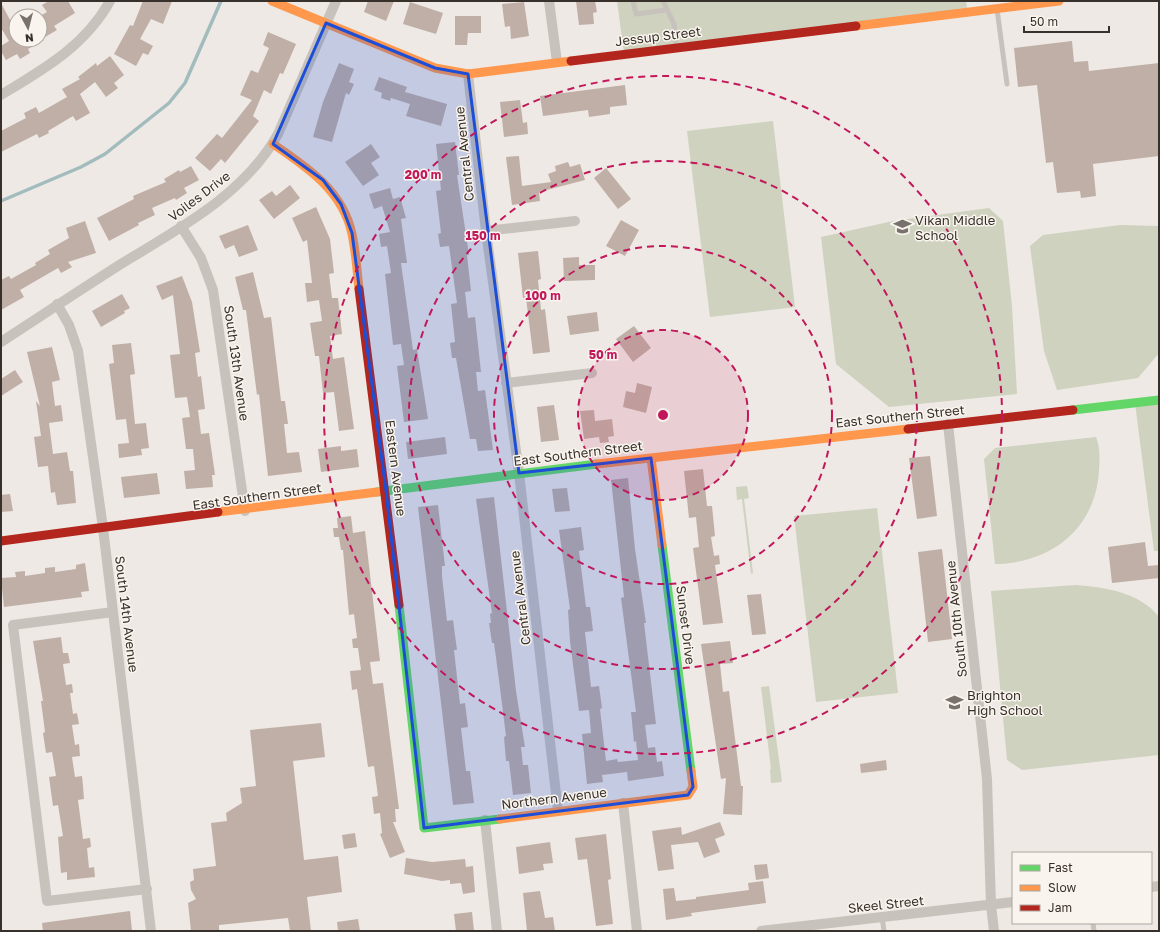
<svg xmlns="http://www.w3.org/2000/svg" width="1160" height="932" viewBox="0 0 1160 932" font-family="'Golos Text',sans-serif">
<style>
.green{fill:#ced2bf}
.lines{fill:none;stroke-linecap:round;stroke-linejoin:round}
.stream{stroke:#a2bcbe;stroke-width:3.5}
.building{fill:#c0afa7}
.lane{stroke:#c7c2bc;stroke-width:5}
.street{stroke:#c7c2bc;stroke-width:10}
.fast{stroke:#63d668;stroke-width:9}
.slow{stroke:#ff974d;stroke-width:9}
.jam{stroke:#b3261e;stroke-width:9}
.marked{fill:#1d4ed8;fill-opacity:0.2;stroke:#1d4ed8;stroke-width:3;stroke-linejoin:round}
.ring{fill:none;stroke:#c2185b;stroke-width:2;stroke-dasharray:7 5}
.labels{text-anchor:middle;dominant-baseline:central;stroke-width:3;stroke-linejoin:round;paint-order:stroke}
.street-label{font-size:13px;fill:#38302b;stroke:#f9f4ed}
.poi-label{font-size:13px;fill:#38302b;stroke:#f9f4ed;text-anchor:start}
.centre{fill:#c2185b;stroke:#f9f4ed;stroke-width:2}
.ring-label{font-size:12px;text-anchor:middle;font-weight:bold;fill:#c2185b;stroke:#f9f4ed;stroke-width:3;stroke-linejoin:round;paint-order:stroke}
</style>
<rect width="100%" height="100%" fill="#eee9e4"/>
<path class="green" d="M617,1H966L968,12L624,53Z
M773,121L795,307L710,317L687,131Z
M989,208L1003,221L1012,306L1017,394L889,407L836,364L821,237L893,221Z
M1120,225L1159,226V353L1138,378L1057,390L1044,351L1030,246L1043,235Z
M1159,400V551H1154L1135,403Z
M1096,437C1100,448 1100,457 1099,470C1096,528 1052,563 995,564L984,459L995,448Z
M747,486L749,498L744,499L753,573L751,574L742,499L737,500L736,487Z
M877,508L898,693L816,702L794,516Z
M1076,585C1105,587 1141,593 1159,617V755L1022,770L1007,760L991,591Z
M769,686L782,782L771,783L770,770L771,769L761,687Z"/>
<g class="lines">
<path class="stream" d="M1,201L81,167L105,154L169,103L185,83L221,1"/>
</g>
<path class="building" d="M49,1H68L75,13L54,26L57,30L45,37L40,28V16L47,12L42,5Z
M143,1H172L163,24L151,19L140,39L153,46L148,55L143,53L136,66L114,54L130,25L133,26Z
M368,1H394L386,21L364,12Z
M576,1H595L597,12L593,13L594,24L579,25Z
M410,2L443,13L436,34L403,24Z
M524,2L529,36L511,39L510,26L505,27L502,4Z
M1,3L16,31V40H44L28,49L30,53L20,59L17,54L6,60L1,51V46L9,41L1,28Z
M455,16H481V33H468L467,45H455Z
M268,32L296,44L283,74L280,73L271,94L264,90L253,116L259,121L225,163L221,159L210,171L195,158L217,134L222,138L252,100L240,95L251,70L258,73L269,48L263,45Z
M1072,41L1074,62L1088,61L1089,71L1159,63V156L1093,164L1096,196L1081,198L1080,191L1057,193L1053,162L1046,163L1037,85L1018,87L1014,48Z
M110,56L124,75L114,83L118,88L106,97L95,82L80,94L90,113L76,121L73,116L48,131L49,133L39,138L37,134L1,152V131L26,118L24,113L36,107L39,113L67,97L62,89L80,79L78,77L96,63L97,66Z
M339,63L354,69L349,82L354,84L349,95L346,93L332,142L313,137L323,102Z
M379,77L407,87L405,92L447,104L441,126L406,116L410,104L391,98L390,101L381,98L382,93L374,90Z
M625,85L627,105L610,107V114L589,117L588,110L543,116L540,96Z
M520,100L523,123L527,122L528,134L504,137L500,102Z
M455,142L459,175H457L469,255H467L471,291L465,292L468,318L475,317L481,372H476L478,391L485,390L493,450L478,451L476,439H470L456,358H452L450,343L455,342L451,304L457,303L449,246L440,247L438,234L441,233L436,191L441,190L436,144Z
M371,144L380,157L371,163L379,175L363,186L345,162Z
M519,156L522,186L551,182L548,174L556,171L555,166L568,162L570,167L580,164L585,180L539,192L540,201L512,205L506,157Z
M191,166L199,180L184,188L187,193L176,200L175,198L152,208L155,215L138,223L139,225L109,241L97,218L134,199L133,196L166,182L164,179L179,170L180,172Z
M606,168L631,199L618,209L594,178Z
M290,185L300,198L274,219L259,200L272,191L276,196Z
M390,188L393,199L400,197L406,218L401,219L407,263H401L413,350L417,349L428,419L404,422L397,366L404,365L401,344L393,345L385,274L391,273L387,246L381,247L379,234L390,232L382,206L374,209L369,194Z
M316,207L330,239L334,273L329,274L332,298H338L342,334L330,336L333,359L344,357L354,429L339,431L334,392L323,393L319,356H315L310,323L322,321L319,300L307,302L305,283H312L307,240L303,242L292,218Z
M621,220L639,230L625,256L606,246Z
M85,221L96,253L68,262L72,267L61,273L58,268L20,290L24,297L1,310V280L9,276L11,279L36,265L35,263L50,254L48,250L69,238L66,228Z
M248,225L258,250L239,257L234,245L225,249L219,236Z
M538,251L541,279L538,280L541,310L545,309L550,352L533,354L526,298H523L518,253Z
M579,257V265H595V280L564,281L563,258Z
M253,272L264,318L271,317L281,401H285L288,424H284L287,453L299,452L302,472L268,476L259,394L257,395L246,310H243L235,277Z
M182,276L192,302L200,352L195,353L198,377L201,376L205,409L198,410L201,434L209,433L215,475H212L213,487L186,489L184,471L195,470L193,449H186L182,418L190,417L187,397L175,398L170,355L180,354L173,295L162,300L156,286Z
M122,294L130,308L124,311L125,313L101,327L92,311Z
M597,312L599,331L570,335L567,316Z
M634,326L651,348L633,362L616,339Z
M131,343L135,374L130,375L135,424L146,423L149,448L141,449L142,455L119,458L118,444L129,443L126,419L116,420L109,364L114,363L112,345Z
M52,347L60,380L52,382L55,406L61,405L63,421L49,423L53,454L67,452L70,471H73L76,503L57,505L55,492L51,493L48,466L38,467L34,437L41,436L36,401L40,406L27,352Z
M15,370L23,382L1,396V379Z
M637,383L652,387L646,413L623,407L626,391L635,393Z
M554,405L559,440L541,442L537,407Z
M594,410L595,421L612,419L614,436L608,437L609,442L600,443L599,437L584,439L580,411Z
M445,437L447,454L408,459L406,442Z
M341,446V451L357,449L359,467L321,472L318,449Z
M930,456L937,516L917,519L909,458Z
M703,469L707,506H712L715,536L711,537L714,556L719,555L720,564L715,565L723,623L703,625L693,548L699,547L696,517L689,518L684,471Z
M157,473L160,494L124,498L121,477Z
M628,478L635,549L646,623H644L656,724L645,725L648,748L655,747L657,762L662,761L664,776L628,781L627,772L602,775L603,782L587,784L582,734L591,733L589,710L579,711L570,641L568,610L570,609L559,530L581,527L584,550L579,551L586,607H590L593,631L585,632L591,687L599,686L602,708L600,709L606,761L617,759L618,762L638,760L636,741L634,742L631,712H636L621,598L624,597L611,480Z
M567,488L570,511L555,512L552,489Z
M10,494L13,511L1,512V495Z
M494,497L516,691L525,747H521L523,765H528L531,793L513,795L509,761H506L504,737L506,736L499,680L494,643H492L489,623H491L490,614L492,613L476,499Z
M438,505L445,566H442V576L447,621L453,620L457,650H454L460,704L465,703L468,727L461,728L466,771H470L474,803L453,805L418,507Z
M351,516L353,533L365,531L380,661L370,662L373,684L383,683L399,809H395L396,822H393L405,852L390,858L380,834L382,833L380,813L374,814L372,797L378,796L374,766L368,767L357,689L352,690L350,671L361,670L358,648H353L352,639L357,638L354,614L349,615L343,550H341L339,537H334L333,528H338L337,518Z
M1145,542L1148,566L1159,565V578L1112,583L1108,547Z
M942,549L952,639L928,642L918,552Z
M85,563L89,591L81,592L82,597L4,607L1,578L16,577L15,572L25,571V576L45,573V568L55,567V572L76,569V565Z
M761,594L766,634L752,635L747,595Z
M61,637L63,653H68L70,663L63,664L66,685L72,684L73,693H70L73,714L77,713L79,724L72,725L75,745L79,744L80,756L72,757L75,777L82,776L83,786L84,799L78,800L83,839L90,838L91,847L87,848L89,868L94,867L95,877L67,880V872L61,873L58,837L63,836L58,805L53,806L49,777L56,776L52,752L46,753L43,733L45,732L41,701H43L33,641Z
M730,641L733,663L720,664L723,692L729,691L741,786H743L742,815L723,814L726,778L721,779L701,644Z
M321,723L325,757L293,761L304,860L338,856L342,892L307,897L311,931H290L288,918L219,925V931H191L188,903L196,899L191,890L190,882L194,880L193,869L216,866L211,823L227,821L226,813L242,803L240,788L256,786L250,730Z
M886,760L887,770L861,773L860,764Z
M720,822L725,835L715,839L720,852L704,858L698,842L671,845L674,869L658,871L652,831L681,827L682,835Z
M355,833L357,847L344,849L342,835Z
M606,834L611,879L608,880L613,924L596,926L587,859L578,860L575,838Z
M550,842L553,863L543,864L544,870L519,874L516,847Z
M406,858L432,862L465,859L466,867L473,866L475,892L463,894L461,883L450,884V880L442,881L404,874Z
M767,864L769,878L756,880L754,865Z
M763,881L766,903L691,913L692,916L666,920L663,889L674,888L676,901L696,899V897L749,890L748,883Z
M540,891L545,918L553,917L555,931H527L523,893Z
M130,911L132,931H43L42,923Z
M472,912L474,931H456L454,914Z
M358,919L360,931H338L337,922Z"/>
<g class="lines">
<path class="lane" d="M633,1L636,14L666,10
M663,1L674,24L676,46
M997,9L1007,84
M882,917L884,931
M1093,923L1094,931"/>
<path class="street" d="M549,1L557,62
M468,74L486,231L519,473L558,811
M1,95C44,69 85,46 110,1
M181,226L201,258L213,290L245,511
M486,231L575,221
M57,304L69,325L78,351L103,528L151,931
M1,342C41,316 80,290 121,264C178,229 244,195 278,134L336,1
M506,383L592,373
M948,424L987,779L991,905L994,931
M113,612L13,625L47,901L147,889
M623,803L637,931
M485,820L497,931
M1151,887L1159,886
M761,931L1013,902"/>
<path class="fast" d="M1073,410L1159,400
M377,492L597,464
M662,545L691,771
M399,605L424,828L500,819"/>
<path class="slow" d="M272,1L435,68L468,74L571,61
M856,26L1059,1
M273,144C307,167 343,191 352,234C356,252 357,271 359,289
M651,458L662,545
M597,464L908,429
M218,512L377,492
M500,819L688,795L693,787L691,771"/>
<path class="jam" d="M571,61L856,26
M359,289L399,605
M908,429L1073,410
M1,541L218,512"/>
</g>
<path class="marked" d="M326,23L435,68L468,74L519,473L651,458L693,787L688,795L424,828L386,491L352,233L341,204L323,180L273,144Z"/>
<circle cx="663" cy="415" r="85" fill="#c2185b" fill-opacity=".12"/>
<g class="ring">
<circle cx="663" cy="415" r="85"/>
<circle cx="663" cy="415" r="169"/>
<circle cx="663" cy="415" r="254"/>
<circle cx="663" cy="415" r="339"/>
</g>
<defs>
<symbol id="school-bare" viewBox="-9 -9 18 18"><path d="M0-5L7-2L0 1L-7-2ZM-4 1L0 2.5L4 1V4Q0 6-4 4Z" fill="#78716c" stroke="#f9f4ed" stroke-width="2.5" paint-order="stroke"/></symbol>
</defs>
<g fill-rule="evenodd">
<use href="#school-bare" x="890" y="214" width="25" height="25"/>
<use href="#school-bare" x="942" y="690" width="25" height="25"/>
</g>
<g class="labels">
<g class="street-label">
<text transform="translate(658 36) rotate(-7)">Jessup Street</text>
<text transform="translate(464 154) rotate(-96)">Central Avenue</text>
<text transform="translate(199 196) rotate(-37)">Voiles Drive</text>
<text transform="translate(237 363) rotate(82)">South 13th Avenue</text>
<text transform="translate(900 416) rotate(-6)">East Southern Street</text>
<text transform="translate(578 453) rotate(-7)">East Southern Street</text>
<text transform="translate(396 468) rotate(83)">Eastern Avenue</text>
<text transform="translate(257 496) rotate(-8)">East Southern Street</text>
<text transform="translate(520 598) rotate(-97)">Central Avenue</text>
<text transform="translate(127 614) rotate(83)">South 14th Avenue</text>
<text transform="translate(956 619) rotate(-96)">South 10th Avenue</text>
<text transform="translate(686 625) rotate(83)">Sunset Drive</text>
<text transform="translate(554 798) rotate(-7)">Northern Avenue</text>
<text transform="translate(886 904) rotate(-6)">Skeel Street</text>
</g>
<g class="poi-label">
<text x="915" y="220">Vikan Middle<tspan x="915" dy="15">School</tspan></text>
<text x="967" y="695">Brighton<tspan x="967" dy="15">High School</tspan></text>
</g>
</g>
<circle cx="663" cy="415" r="6" class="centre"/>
<g class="ring-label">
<text x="423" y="179">200 m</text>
<text x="483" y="240">150 m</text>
<text x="543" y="300">100 m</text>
<text x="603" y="359">50 m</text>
</g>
<rect width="1160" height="932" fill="none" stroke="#38302b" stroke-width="4"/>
<rect x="1012" y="852" width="140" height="72" fill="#f9f4ed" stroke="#aca69f"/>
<rect x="1020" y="865" width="20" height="6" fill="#63d668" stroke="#aca69f"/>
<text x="1048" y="872" font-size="12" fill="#38302b">Fast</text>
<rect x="1020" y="885" width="20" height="6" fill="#ff974d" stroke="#aca69f"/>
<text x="1048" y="892" font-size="12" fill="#38302b">Slow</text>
<rect x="1020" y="905" width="20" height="6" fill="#b3261e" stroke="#aca69f"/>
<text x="1048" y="912" font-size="12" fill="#38302b">Jam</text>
<g transform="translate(28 28) rotate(173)"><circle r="19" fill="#f9f4ed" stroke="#aca69f"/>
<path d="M0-3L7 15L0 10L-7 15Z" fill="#78716c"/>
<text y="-6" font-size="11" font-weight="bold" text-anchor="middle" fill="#38302b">N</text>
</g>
<path d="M1024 26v6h85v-6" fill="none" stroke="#38302b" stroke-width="2"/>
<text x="1030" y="26" font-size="12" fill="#38302b" stroke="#f9f4ed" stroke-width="3" paint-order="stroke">50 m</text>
</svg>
